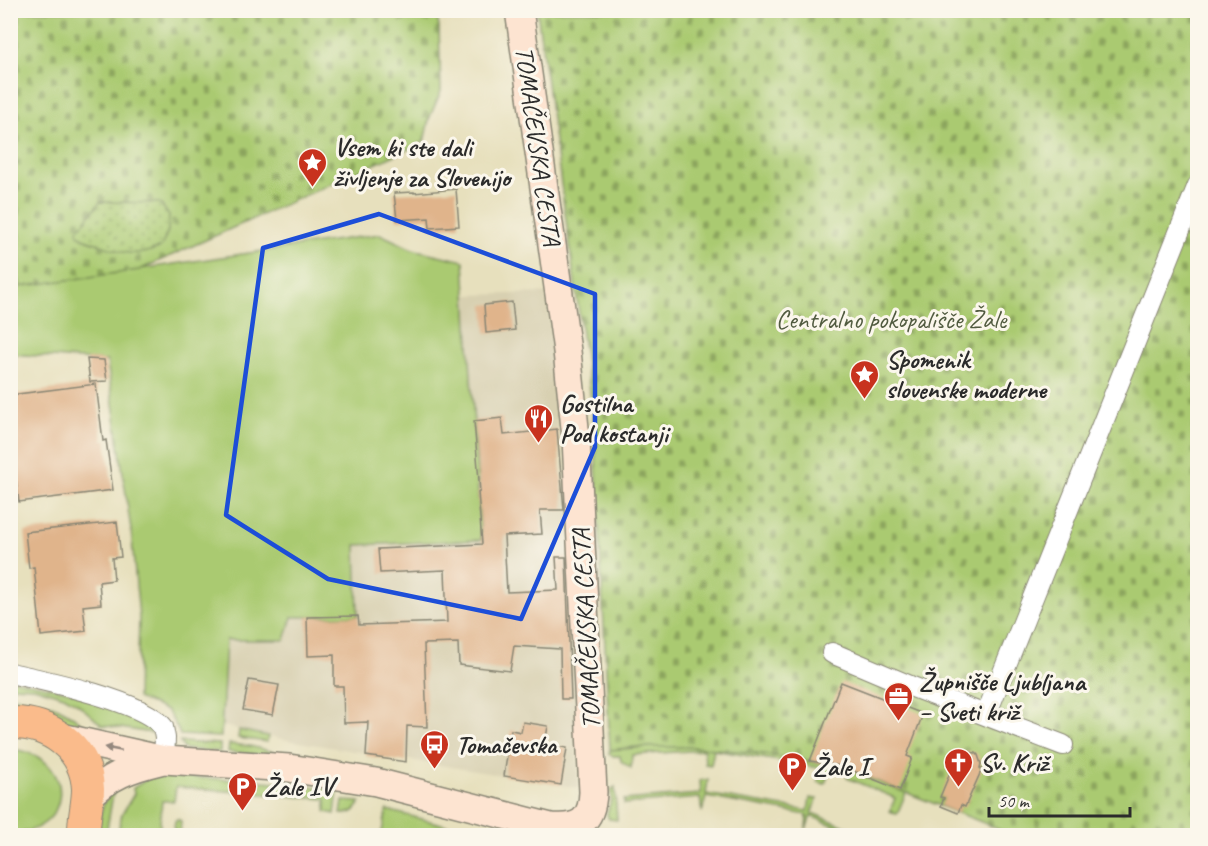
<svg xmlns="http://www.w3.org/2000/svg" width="1208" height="846" viewBox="0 0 1208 846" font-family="Caveat,sans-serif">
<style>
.built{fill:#d8d0b1}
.green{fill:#aaca71;stroke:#6a7a4e;stroke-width:1.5}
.cemetery{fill:url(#cemetery-stones);stroke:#6a7a4e;stroke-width:1.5}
.park{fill:url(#park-dots);stroke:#6a7a4e;stroke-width:1.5}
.building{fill:#e0b48b}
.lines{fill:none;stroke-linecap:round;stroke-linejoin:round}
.street-casing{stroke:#898674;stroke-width:22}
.secondary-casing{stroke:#898674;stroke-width:30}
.primary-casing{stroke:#898674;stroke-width:34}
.street{stroke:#fff;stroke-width:20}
.secondary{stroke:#fde4d1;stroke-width:27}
.primary{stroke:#fabb8b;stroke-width:32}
.oneway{fill:#94887e}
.marked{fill:none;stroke:#1d4ed8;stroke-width:4.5;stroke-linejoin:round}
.labels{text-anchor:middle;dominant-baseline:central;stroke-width:6;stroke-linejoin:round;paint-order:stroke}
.street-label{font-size:26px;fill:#2b2b2b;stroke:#fbf7ec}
.poi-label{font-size:26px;font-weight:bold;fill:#2b2b2b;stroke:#fbf7ec;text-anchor:start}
.park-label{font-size:26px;fill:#515b40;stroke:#fbf7ec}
</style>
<defs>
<pattern id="cemetery-stones" width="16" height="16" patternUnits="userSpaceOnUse" patternTransform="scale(1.5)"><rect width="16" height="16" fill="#aaca71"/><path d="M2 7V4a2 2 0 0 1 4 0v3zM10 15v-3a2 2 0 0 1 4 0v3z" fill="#8ba45d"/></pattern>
<pattern id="park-dots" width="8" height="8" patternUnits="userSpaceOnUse" patternTransform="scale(1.5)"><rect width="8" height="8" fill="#aaca71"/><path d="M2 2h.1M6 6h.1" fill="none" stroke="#8ba45d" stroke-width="1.8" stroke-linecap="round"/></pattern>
</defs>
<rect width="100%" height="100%" fill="#fbf7ec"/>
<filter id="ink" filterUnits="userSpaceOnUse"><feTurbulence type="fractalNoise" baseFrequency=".0167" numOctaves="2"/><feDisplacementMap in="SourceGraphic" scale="12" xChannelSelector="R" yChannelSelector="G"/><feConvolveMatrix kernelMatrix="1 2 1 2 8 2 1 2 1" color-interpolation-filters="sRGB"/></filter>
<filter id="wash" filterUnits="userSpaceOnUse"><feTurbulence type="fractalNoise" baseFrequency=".008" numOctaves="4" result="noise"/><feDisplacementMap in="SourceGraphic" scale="24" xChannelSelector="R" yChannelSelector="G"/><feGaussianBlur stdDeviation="1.35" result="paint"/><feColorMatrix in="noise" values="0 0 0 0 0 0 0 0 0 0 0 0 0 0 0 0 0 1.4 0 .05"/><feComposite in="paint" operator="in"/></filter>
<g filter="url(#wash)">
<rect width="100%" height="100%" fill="#e7e0bd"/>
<path class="built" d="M380,234L412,249L464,261L467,295L546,293L563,418L557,419L562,472L564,490L569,491L579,788L287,740L223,726L137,698L139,617L131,530L107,360L63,280Z"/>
<path class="green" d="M380,234L412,249L464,261L481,540L356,545L358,616L292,617L285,640H226L221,737L180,735C178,726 169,717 168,711L137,698L139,617L131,530L107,361L11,354L10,288Z
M11,679L72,692L142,721L151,729L152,733L102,725L78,704L64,696L34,687L11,686Z
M10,697C50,700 70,709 97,738L78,731L50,714L11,705Z
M239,730L268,736L267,742L238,738Z
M180,742L220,744V752L184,749Z
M229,744L250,746L274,752L273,756L228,752Z
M659,746C720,747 779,756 838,766L832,773L829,772L825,784L818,782L820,768L714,750L711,765L705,764L704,750L632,755L631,768L621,761L620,756H612L609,754L610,750Z
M18,750C78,761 71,834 11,833V752Z
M846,768L906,793L897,814L890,811L895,798L847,778Z
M165,776L278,782L338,791L335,814L326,812V799L176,787L174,801H162L159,834L118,831L122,814L134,794L133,788L150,777Z
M700,780H708L706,794L808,811L810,798L817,799L812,813L867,835H857L811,816L806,829L807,815L706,797L702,812L700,798L624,804V800L701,794Z
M615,787L617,820L609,819L607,814L611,800V790Z
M114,788L106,835L98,836C100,814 100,805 114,788Z
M343,801L360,802C357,812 350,814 341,814Z
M387,810L453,827L452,830L468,835L470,831L507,835H381Z
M177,819L181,821L180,833L211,835H173L175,821Z"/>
<path class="cemetery" d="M10,11H436L439,27L441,91L429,119L424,142L139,270L11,288Z
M537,11H1197V835H1010L989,825L838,766L758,753L696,747H635L610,750L594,421Z"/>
<path class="park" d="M100,202L160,203L169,216L168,231L161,247C130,261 115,249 85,239L78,235V230Z"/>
<g id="blocks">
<path class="building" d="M456,189L459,226L430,228L429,218L397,220L394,193L414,192V193Z
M512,302L515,330L486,333L484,305Z
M87,359L104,360L107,381L90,382Z
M96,384L103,441L106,440L113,490L19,502L10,432V395Z
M502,418L504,435L557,429L564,510H540L542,534L504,536L507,592L558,590L556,557H566L571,699H561L560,649L514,646L510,671L459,665L458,643L424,644L427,727L407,726L406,762L366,756L368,722L344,723L343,686H334V655L308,656L307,617L358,616L359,625L447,622L445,570L380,573L378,549L482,544L478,492H480L474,421Z
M117,522L121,557L112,558L114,580L99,582L101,604L83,606L86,631L41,636L34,567L29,568L25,532Z
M249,680L279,685L273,715L243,710Z
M841,682L923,714L907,756L912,758L900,790L841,766L810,761Z
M523,722L548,726L545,744L567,748L561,785L504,776L511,730L521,732Z
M968,752L976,753L978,755L981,764L980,768L982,769L965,807L961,805L958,813L941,806L944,798L940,797L957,756Z"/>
</g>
</g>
<g filter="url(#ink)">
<use href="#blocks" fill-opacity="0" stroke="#898674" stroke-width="1.5"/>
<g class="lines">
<defs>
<path id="street" d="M832,653L910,686L1063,745
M10,673C43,680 144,701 163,727L165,738L164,760
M986,715L1198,185"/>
<path id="secondary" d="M61,737L164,760L289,768L376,782L551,827C579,829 592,822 593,792L576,438L567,351L519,10
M88,798C108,776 131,768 160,761"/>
<path id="primary" d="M10,723C49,722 86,747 88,789C88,804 83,820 84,836"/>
</defs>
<use href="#street" class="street-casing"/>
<use href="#secondary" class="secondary-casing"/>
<use href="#primary" class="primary-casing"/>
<use href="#street" class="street"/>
<use href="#secondary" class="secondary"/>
<use href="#primary" class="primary"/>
</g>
<defs><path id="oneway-solid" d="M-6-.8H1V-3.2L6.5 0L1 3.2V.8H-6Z" transform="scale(1.5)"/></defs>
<use class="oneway" href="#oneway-solid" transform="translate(113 749) rotate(-169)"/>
</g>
<path class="marked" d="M379,214L595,294V447L521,619L328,579L226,515L263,248Z"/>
<defs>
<symbol id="sight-pin" viewBox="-11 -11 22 30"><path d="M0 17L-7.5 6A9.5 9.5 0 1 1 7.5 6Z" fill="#c8321e" stroke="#fbf7ec"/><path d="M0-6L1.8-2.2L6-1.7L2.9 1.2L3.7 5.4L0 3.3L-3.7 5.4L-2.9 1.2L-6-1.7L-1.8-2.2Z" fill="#fff"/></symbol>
<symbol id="restaurant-pin" viewBox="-11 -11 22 30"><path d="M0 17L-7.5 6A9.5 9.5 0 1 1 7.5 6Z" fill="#c8321e" stroke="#fbf7ec"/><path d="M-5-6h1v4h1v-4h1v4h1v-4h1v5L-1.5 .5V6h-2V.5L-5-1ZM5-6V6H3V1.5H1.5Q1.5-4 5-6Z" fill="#fff"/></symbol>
<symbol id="office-pin" viewBox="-11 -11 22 30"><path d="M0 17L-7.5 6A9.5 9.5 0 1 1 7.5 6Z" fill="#c8321e" stroke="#fbf7ec"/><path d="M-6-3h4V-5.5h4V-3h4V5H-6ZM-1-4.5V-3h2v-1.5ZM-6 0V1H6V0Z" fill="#fff"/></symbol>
<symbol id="bus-pin" viewBox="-11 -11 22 30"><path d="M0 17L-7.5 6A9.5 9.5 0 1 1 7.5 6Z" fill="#c8321e" stroke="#fbf7ec"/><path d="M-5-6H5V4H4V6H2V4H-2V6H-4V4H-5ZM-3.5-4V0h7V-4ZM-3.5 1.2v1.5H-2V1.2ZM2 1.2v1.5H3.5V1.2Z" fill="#fff"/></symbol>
<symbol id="church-pin" viewBox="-11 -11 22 30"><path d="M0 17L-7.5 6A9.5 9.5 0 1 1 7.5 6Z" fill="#c8321e" stroke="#fbf7ec"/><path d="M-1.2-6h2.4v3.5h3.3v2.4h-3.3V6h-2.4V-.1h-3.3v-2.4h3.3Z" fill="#fff"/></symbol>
<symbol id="parking-pin" viewBox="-11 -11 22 30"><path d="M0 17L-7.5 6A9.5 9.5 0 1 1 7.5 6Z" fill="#c8321e" stroke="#fbf7ec"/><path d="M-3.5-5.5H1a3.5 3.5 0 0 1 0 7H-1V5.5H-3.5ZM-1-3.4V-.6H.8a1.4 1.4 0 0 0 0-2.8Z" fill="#fff"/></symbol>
</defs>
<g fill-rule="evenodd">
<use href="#sight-pin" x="296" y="146" width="33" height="45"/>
<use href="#sight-pin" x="848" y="358" width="33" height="45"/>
<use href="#restaurant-pin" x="522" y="402" width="33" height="45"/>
<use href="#office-pin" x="882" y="680" width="33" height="45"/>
<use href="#bus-pin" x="418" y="728" width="33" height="45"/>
<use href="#church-pin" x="942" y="746" width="33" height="45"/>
<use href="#parking-pin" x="776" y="750" width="33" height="45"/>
<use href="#parking-pin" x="226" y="770" width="33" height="45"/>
</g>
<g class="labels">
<g class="street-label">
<text transform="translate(538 146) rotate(82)">TOMAČEVSKA CESTA</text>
<text transform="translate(586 629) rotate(-93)">TOMAČEVSKA CESTA</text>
</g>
<g class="poi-label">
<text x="334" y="147">Vsem ki ste dali<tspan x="334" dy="30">življenje za Slovenijo</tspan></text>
<text x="886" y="359">Spomenik<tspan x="886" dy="30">slovenske moderne</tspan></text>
<text x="560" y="403">Gostilna<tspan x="560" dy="30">Pod kostanji</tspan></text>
<text x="919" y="681">Župnišče Ljubljana<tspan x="919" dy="30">– Sveti križ</tspan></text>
<text x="456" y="744">Tomačevska</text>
<text x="980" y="762">Sv. Križ</text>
<text x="813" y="766">Žale I</text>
<text x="264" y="786">Žale IV</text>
</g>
<g class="park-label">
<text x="891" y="319">Centralno pokopališče Žale</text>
</g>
</g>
<rect width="1208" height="846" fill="none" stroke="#fbf7ec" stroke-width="36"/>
<path d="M989 807v9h141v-9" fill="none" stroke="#2b2b2b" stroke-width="3"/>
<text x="998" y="807" font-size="18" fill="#2b2b2b" stroke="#fbf7ec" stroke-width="4.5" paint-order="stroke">50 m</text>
</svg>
